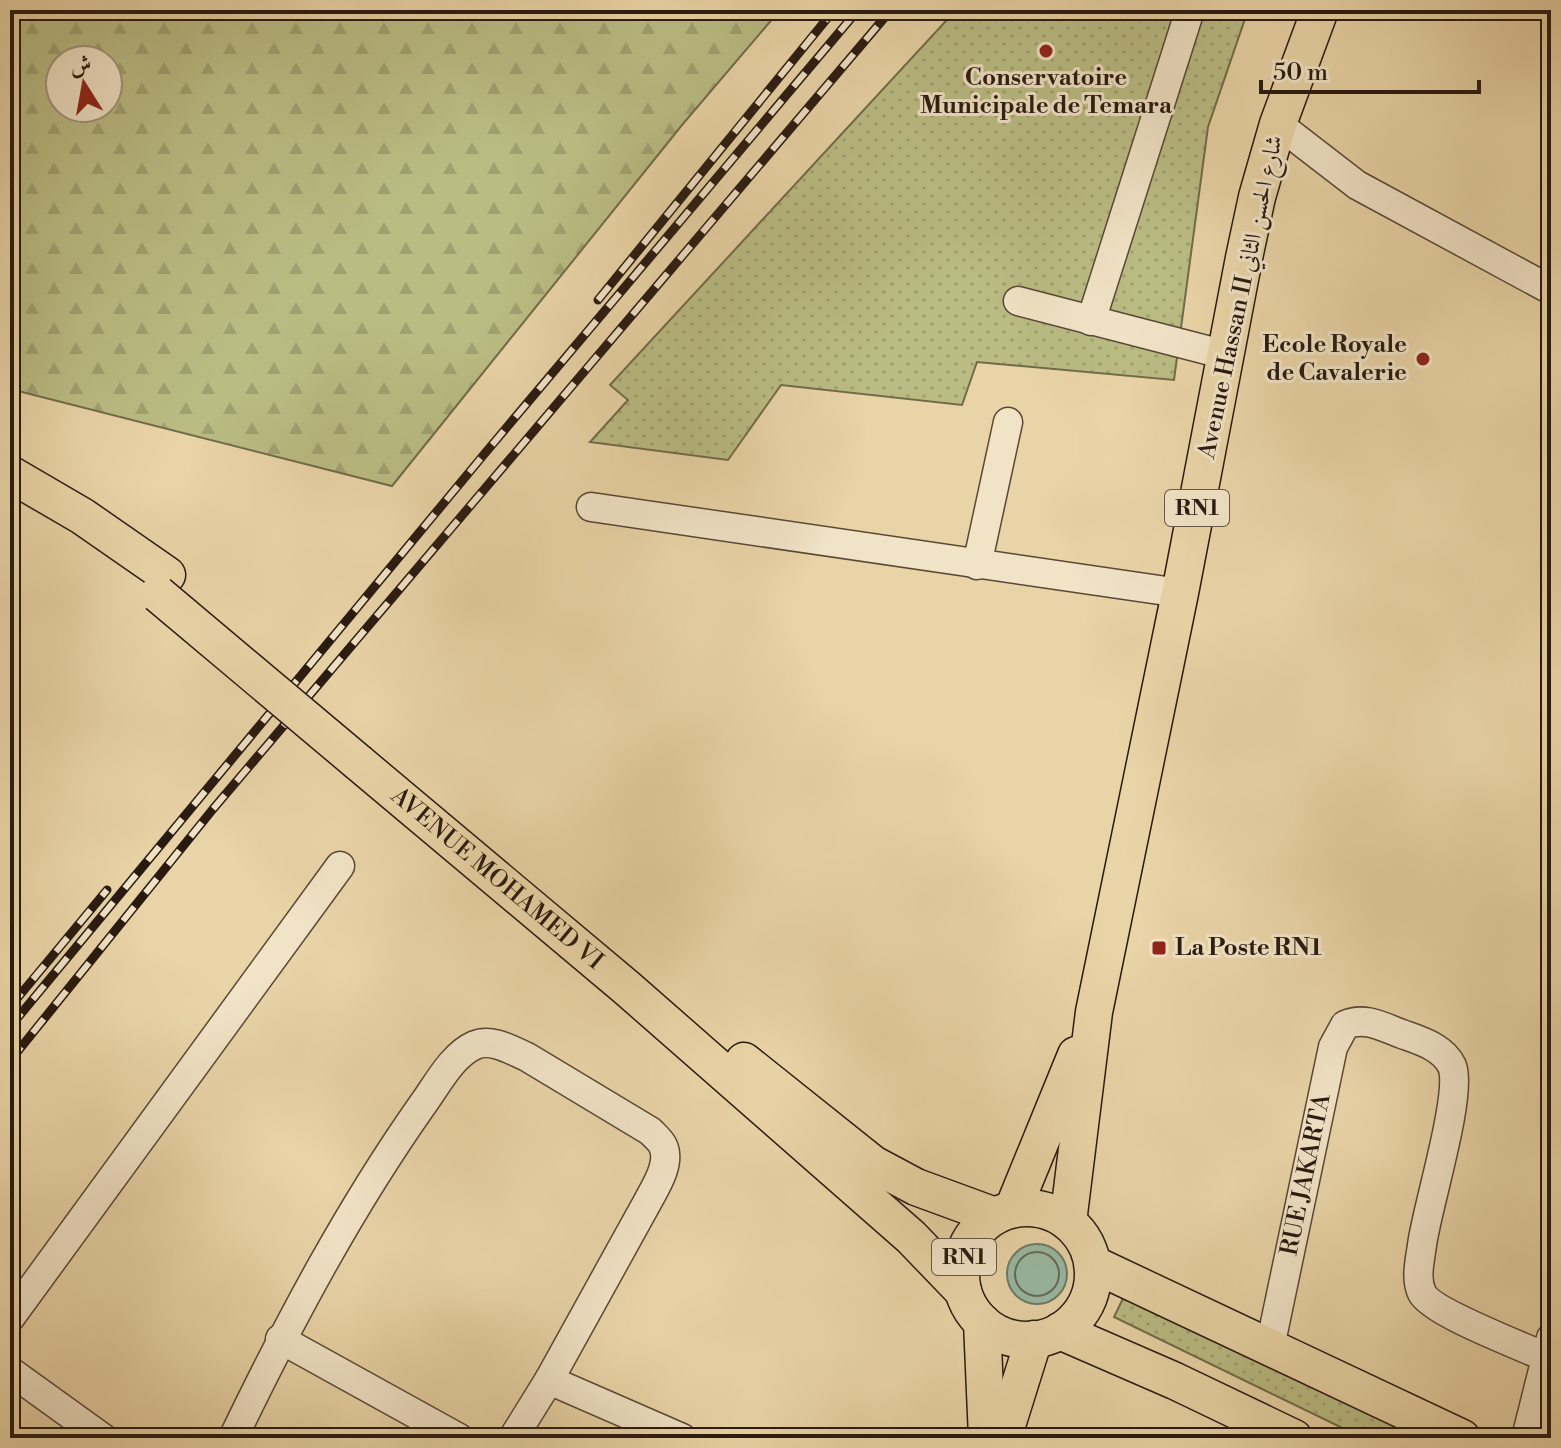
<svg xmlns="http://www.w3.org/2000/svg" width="1561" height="1448" viewBox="0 0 1561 1448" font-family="'Libre Bodoni',Amiri,serif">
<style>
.grass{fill:url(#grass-dots);stroke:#726b4a;stroke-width:2}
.forest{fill:url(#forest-firs);stroke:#726b4a;stroke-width:2;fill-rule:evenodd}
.water{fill:#99b9a3;stroke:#6c7968;stroke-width:2}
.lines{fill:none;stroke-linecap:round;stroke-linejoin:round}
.shore{stroke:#616a5a;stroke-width:2}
.minor-casing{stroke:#594836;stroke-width:31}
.major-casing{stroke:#291a10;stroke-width:39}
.minor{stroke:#f1e3c6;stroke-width:28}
.major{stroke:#e9d4a7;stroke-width:36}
.rail-casing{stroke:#291a10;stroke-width:9}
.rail{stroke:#f1e3c6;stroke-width:6;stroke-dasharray:18;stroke-linecap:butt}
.major-bridge-casing{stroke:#291a10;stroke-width:39;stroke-linecap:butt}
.major-bridge{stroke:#e9d4a7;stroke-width:36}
.poi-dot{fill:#8f2418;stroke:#f1e3c6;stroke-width:3}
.labels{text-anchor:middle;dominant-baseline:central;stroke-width:6;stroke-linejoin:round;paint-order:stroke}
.shield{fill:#f1e3c6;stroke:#655647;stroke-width:2}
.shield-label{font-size:22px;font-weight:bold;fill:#291a10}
.poi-label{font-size:24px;font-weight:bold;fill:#291a10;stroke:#f1e3c6}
.street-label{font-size:24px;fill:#291a10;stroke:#f1e3c6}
</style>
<defs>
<pattern id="grass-dots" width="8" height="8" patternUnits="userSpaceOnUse" patternTransform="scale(2)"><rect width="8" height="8" fill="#babc84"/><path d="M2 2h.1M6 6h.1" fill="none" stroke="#a0a171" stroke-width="1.8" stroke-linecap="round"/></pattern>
<pattern id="forest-firs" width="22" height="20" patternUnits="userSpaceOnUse" patternTransform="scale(2)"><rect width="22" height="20" fill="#babc84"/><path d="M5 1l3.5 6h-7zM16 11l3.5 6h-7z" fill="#a0a171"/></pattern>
</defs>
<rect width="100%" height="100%" fill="#e9d4a7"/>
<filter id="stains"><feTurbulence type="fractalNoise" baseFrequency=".0025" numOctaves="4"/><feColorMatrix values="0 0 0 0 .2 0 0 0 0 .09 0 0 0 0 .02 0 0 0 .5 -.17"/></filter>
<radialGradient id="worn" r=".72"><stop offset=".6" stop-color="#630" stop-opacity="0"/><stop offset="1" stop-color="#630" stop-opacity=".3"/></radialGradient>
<path class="grass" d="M956,10H1248L1208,127L1174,380L977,362L962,405L781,385L728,460L590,442L628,400L610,385Z
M1127,1290L1437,1438H1363L1114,1317Z"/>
<path class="forest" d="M10,10H780L682,125L392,486L10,389ZM60,60H108V108H60Z"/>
<path class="water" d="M1007 1274a30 30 0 1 1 60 0a30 30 0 1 1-60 0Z"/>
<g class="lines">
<path class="shore" d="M1015 1274a22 22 0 1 1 44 0a22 22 0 1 1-44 0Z"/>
<defs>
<g id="minor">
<path d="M1278,124L1357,185L1551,290"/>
<path d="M1018,301L1226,355"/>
<path d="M1091,321L1190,10"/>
<path d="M591,507L1180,593"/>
<path d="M977,565L1008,422"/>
<path d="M10,1318L340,866"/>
<path d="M280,1339L459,1438"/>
<path id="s1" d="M1270,1347L1333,1047L1345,1025C1365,1016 1383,1027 1402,1034C1421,1041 1443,1047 1452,1066C1463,1094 1427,1207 1422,1245C1420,1261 1415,1278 1422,1293C1431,1312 1522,1346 1545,1357"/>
<path d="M10,1371L103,1438"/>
<path d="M549,1380L682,1438"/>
<path d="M233,1438C289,1322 349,1209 423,1104C437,1085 452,1055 475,1045C492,1038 511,1050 527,1057L650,1131C654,1135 661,1141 663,1146C671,1163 656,1186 648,1201L549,1380L513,1438"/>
<path d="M1526,1438L1551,1338"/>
</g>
<g id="major">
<path d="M10,474L82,516L167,575"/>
<path id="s2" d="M359,763L627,988L911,1237L963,1291"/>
<path d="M744,1061L873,1164L916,1187L995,1216"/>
<circle cx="1027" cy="1274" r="66"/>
<path d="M1013,1209L1076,1055"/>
<path d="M1068,1222L1094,1012L1180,593L1244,258L1257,197L1278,124L1320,10"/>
<path d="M1093,1264L1462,1438"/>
<path d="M982,1322L987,1438"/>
<path d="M1060,1331L1175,1381L1294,1438"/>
<path d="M1003,1438L1034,1339"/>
</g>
</defs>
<use href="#minor" class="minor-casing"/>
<use href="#major" class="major-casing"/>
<use href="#minor" class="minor"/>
<use href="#major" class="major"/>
<defs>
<path id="rail" d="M598,300L834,10
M10,1007L107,890
M10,1027L486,452L858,10
M10,1061L213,809L891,10"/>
</defs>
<use href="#rail" class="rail-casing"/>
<use href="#rail" class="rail"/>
<defs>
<path id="major-bridge" d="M158,594L359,763"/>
</defs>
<use href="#major-bridge" class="major-bridge-casing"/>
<use href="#major-bridge" class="major-bridge"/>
</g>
<g class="poi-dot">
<circle cx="1046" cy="51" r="8"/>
<circle cx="1423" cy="359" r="8"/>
<rect x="1151" y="940" width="16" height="16" rx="4"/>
</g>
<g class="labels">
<g class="shield">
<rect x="1165" y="490" width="64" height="36" rx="6"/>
<rect x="932" y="1239" width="64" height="36" rx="6"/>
</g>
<g class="shield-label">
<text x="1197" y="508">RN1</text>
<text x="964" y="1257">RN1</text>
</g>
<g class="poi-label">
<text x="1046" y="78">Conservatoire<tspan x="1046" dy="28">Municipale de Temara</tspan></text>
<text x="1407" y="345" text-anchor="end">Ecole Royale<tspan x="1407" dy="28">de Cavalerie</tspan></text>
<text x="1175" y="948" text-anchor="start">La Poste RN1</text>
</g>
<g class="street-label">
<text transform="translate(1241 297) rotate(-78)">Avenue Hassan II شارع الحسن الثاني</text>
<text stroke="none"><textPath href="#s2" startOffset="180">AVENUE MOHAMED VI</textPath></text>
<text stroke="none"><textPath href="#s1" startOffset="176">RUE JAKARTA</textPath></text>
</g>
</g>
<rect width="1561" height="1448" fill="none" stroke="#e9d4a7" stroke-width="40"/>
<rect x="12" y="12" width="1537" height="1424" fill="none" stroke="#291a10" stroke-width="4"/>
<rect x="20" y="20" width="1521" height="1408" fill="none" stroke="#291a10" stroke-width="2"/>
<g transform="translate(84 84) rotate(349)"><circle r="38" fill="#f1e3c6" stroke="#a1937d" stroke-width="2"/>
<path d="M0-6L14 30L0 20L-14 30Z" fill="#8f2418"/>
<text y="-12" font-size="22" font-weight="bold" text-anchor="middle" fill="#291a10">ش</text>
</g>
<path d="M1261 80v12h218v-12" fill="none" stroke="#291a10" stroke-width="4"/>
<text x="1273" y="80" font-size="24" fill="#291a10" stroke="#f1e3c6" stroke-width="6" paint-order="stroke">50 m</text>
<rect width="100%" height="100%" filter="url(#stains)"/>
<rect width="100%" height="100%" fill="url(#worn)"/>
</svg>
